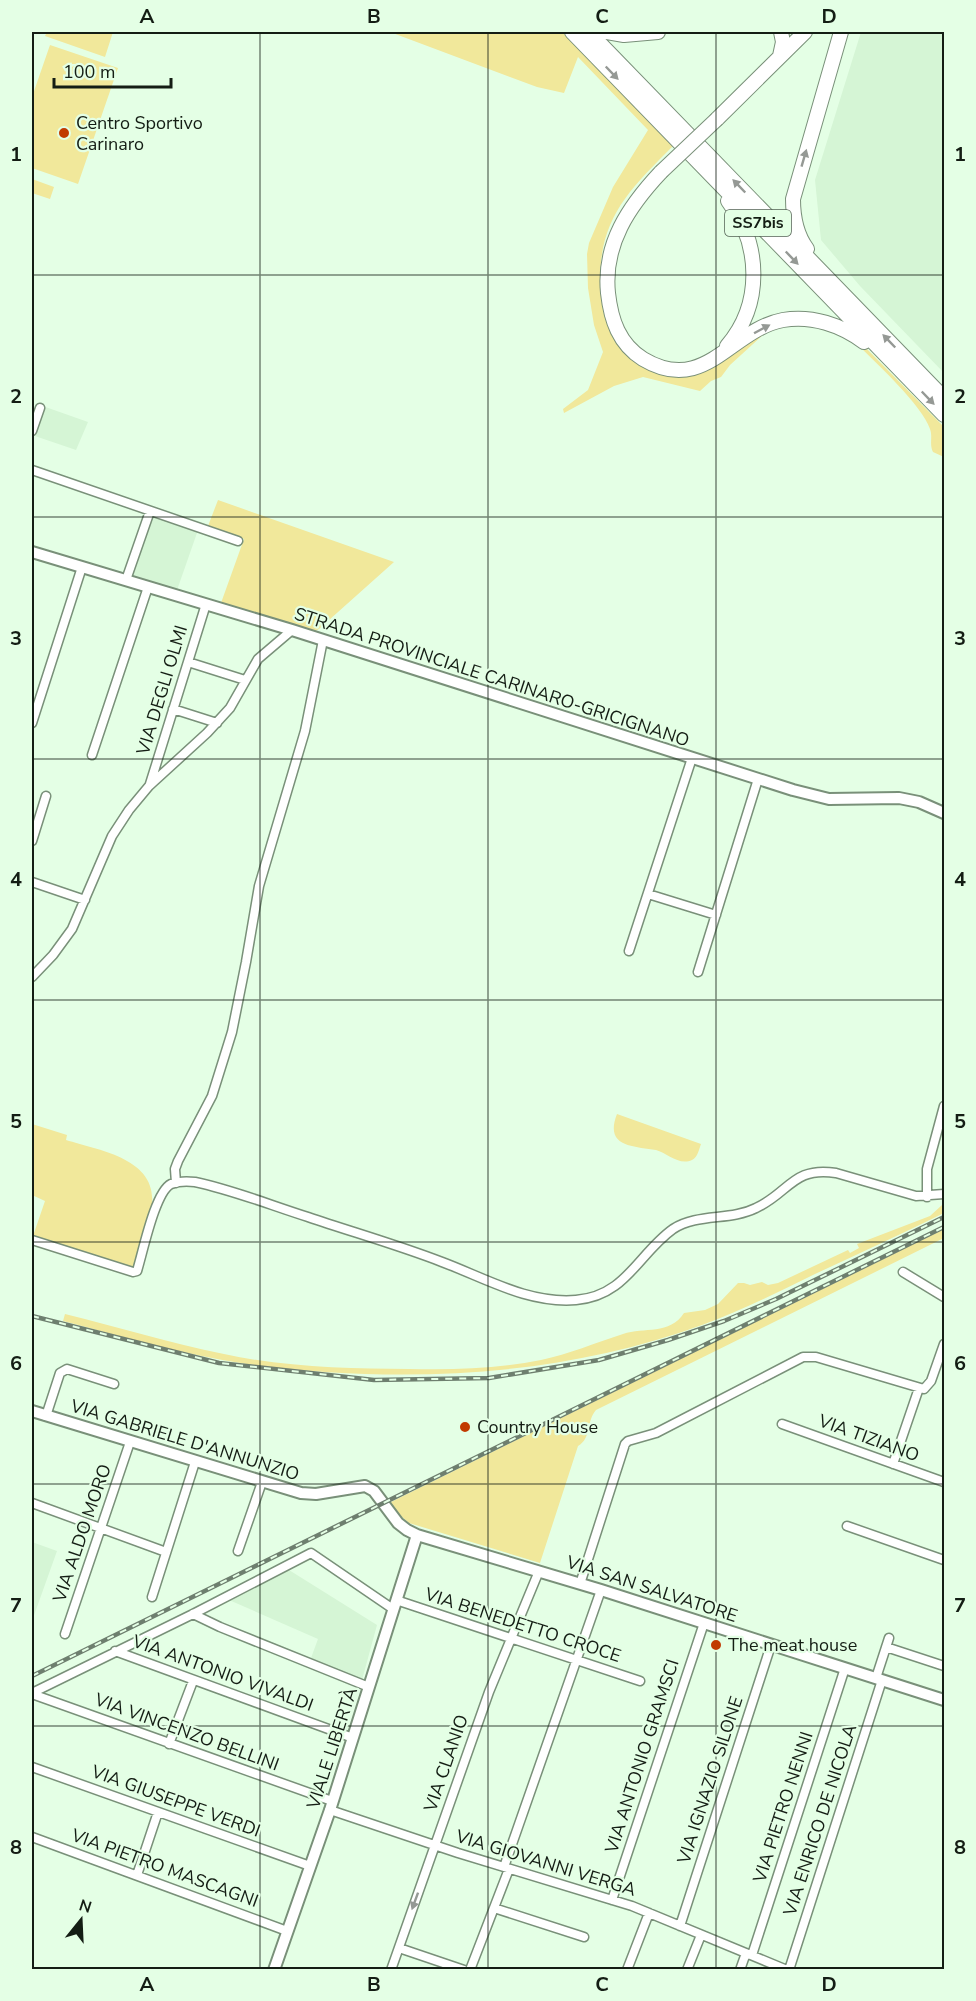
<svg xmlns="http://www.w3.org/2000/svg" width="976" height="2001" viewBox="0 0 976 2001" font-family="'Nunito Sans',sans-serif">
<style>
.built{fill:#d5f5d5}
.green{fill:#f1e89b}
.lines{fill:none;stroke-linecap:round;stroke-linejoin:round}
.minor-casing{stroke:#799079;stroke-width:11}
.tertiary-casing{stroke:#799079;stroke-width:14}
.trunk-casing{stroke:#799079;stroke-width:16}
.minor{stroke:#fff;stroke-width:8}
.tertiary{stroke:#fff;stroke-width:10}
.trunk{stroke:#fff;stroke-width:14}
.rail-casing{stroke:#6e7f6f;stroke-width:4.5}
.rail{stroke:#e4ffe5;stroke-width:2;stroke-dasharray:7;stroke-linecap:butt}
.trunk-bridge-casing{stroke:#799079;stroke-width:16;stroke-linecap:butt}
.trunk-bridge{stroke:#fff;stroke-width:14}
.oneway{fill:#959995}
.grid{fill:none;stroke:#141d14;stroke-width:1.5;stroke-opacity:0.55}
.poi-dot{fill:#c13a00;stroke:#e4ffe5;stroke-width:2}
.labels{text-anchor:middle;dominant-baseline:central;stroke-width:4.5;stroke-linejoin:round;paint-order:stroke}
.shield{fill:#e4ffe5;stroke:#526153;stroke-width:1.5}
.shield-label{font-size:16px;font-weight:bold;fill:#141d14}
.poi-label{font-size:18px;fill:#141d14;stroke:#e4ffe5;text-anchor:start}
.street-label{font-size:18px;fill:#141d14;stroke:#e4ffe5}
.neatline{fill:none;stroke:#141d14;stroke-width:2}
.grid-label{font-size:20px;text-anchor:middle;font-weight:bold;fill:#141d14}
</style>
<rect width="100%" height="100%" fill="#e4ffe5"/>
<path class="built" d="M861,32H944V373L860,286L821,240L815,180Z
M37,404L88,422L76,450L32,435V419Z
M152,514L198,530L176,593L130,578Z
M32,1542L57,1551L32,1621Z
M289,1570L377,1625L362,1680L311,1658L318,1639L229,1600Z"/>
<path class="green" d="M47,32H113L105,57L45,36Z
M390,32H562L673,146C625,194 595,223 601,296C603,321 613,343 632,359C644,369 659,374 675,374C728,376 741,330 787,321C813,316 839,328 860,342L944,427V457L933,452C929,444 933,437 930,429C922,405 877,364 858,345L849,337L814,323L794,322L778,326L765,333L730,365L721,377L711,381L700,391L643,377L614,386L564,413L563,409L588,390L603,352L594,325L588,288L587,254L589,243L613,187L648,130L578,57L564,93L537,87Z
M50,45L118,68L78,184L32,168V97Z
M32,179L54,187L50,199L32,193Z
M218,500L394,562L319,629L314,632L221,603L244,539L208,526Z
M617,1114L701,1144C699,1149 698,1157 692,1160C679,1166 667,1153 656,1150C633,1146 604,1147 617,1114Z
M32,1124L67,1135L66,1140C101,1151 162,1159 151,1211C147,1230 139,1249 133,1268L33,1236L45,1201L32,1195Z
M944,1198V1213C902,1234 858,1254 815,1274C778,1292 741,1311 702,1325C557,1378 399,1384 247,1364C185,1355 124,1337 63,1321L65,1314C118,1327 170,1343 224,1354C284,1367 348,1369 409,1369C453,1370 497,1369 541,1360C569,1354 595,1343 623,1334C644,1327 670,1335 684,1313L705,1310L718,1304L738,1283H744L750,1285L762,1282L768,1285L778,1283L848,1250L850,1253L859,1248L857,1244L930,1216L942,1205Z
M944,1229V1238L596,1410C586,1421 592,1438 578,1446L540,1563L409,1523L387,1504Z"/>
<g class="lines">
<defs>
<path id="minor" d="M32,431L40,408
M32,470L238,541
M126,580L150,511
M188,662L245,680
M173,709L217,723
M32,723L82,567
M92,755L148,587
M150,784L206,604
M32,841L46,796
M32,882L85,900
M648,894L716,915
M629,951L692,758
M698,972L758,779
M32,977L53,955L72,929L112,836L129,810L149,786L207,733L230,708L258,659L292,630
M176,1183L175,1169L178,1161L212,1096L232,1032L246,962L259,886L305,731L323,640
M927,1197V1169L944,1106
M32,1240L133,1272L137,1271C143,1252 155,1192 171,1184C179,1181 187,1181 195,1182C233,1190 270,1205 308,1217C352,1232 398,1245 442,1262C485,1278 528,1304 576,1300C626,1296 638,1254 673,1229C698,1213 730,1221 756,1208C789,1193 793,1166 836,1173L916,1196L944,1194
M903,1272L944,1297
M46,1416L60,1373L67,1369L114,1384
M782,1424L944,1482
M893,1464L919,1388
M32,1503L166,1552
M847,1526L944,1560
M238,1551L262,1482
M580,1584L625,1444L628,1441L656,1433L803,1357H816L924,1389L931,1381L944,1344
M152,1597L195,1462
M396,1600L640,1681
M193,1614L220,1627L369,1687
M65,1634L130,1442
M886,1647L944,1666
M115,1651L353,1738
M876,1678L889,1638
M32,1693L193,1614L311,1553L393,1609
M32,1694L332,1801
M169,1744L193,1681
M32,1767L310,1866
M330,1810L458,1853L632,1906L787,1970
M32,1837L287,1931
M504,1867L601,1590
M137,1875L158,1812
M612,1900L704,1623
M494,1908L584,1937
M680,1926L771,1645
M399,1948L464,1970
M752,1955L845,1668
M391,1970L489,1692L539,1571
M470,1970L509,1869
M627,1970L649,1913
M687,1970L701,1935
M740,1970L746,1953
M789,1970L882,1680"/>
<path id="tertiary" d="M32,552L292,630L793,790L829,799L899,798L919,802L944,813
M32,1411L301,1493L316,1494L365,1486L374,1491L398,1523L407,1530L417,1535L601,1590L944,1700
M274,1970L330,1810L417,1535"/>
<path id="trunk" d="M572,32L944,415
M589,32L944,398
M607,32L624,35L658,32
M780,56L783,42L781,32
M717,119L805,32
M661,172C629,206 603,244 608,293C611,320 619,344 643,359C705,396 730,330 783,320C812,315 841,325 864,342
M807,249C796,234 793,218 793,199L841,32
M727,346C763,304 761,244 728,201"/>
</defs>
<use href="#minor" class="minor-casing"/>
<use href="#tertiary" class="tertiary-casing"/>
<use href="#trunk" class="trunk-casing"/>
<use href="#minor" class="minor"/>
<use href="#tertiary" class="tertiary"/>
<use href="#trunk" class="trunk"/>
<defs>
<path id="rail" d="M32,1316L219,1363L374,1380L489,1378L599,1360L668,1340L724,1321L776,1299L944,1217
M32,1676L944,1227"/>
</defs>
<use href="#rail" class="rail-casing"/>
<use href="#rail" class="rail"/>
<defs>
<path id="trunk-bridge" d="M661,172L717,119"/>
</defs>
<use href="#trunk-bridge" class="trunk-bridge-casing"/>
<use href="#trunk-bridge" class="trunk-bridge"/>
</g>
<defs><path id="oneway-solid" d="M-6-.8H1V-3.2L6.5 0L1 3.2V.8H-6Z" transform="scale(1.5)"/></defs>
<g class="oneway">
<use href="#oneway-solid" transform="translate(612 73) rotate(46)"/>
<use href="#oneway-solid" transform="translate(804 158) rotate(-74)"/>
<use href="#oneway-solid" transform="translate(739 186) rotate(-134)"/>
<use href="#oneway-solid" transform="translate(792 258) rotate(46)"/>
<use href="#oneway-solid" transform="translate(762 329) rotate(-28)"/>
<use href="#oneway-solid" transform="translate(889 341) rotate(-134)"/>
<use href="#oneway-solid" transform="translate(928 398) rotate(46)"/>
<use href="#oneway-solid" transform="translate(415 1901) rotate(110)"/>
</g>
<path class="grid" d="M260,32V1970M488,32V1970M716,32V1970M32,275H944M32,517H944M32,759H944M32,1000H944M32,1242H944M32,1484H944M32,1726H944"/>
<g class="poi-dot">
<circle cx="64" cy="133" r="6"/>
<circle cx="465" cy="1427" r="6"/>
<circle cx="716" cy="1645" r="6"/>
</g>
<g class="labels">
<rect class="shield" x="725" y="210" width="66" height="26" rx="4.5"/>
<g class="shield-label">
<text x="758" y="223">SS7bis</text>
</g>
<g class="poi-label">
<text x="76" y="123">Centro Sportivo<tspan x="76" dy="21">Carinaro</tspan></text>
<text x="477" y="1427">Country House</text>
<text x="728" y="1645">The meat house</text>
</g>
<g class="street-label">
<text transform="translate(492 677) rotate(18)">STRADA PROVINCIALE CARINARO-GRICIGNANO</text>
<text transform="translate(162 690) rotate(-73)">VIA DEGLI OLMI</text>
<text transform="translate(869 1438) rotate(20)">VIA TIZIANO</text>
<text transform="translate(185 1440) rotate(17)">VIA GABRIELE D'ANNUNZIO</text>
<text transform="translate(82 1533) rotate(-71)">VIA ALDO MORO</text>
<text transform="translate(652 1589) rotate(18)">VIA SAN SALVATORE</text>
<text transform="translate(523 1625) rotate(18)">VIA BENEDETTO CROCE</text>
<text transform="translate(223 1673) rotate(20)">VIA ANTONIO VIVALDI</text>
<text transform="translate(187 1732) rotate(20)">VIA VINCENZO BELLINI</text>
<text transform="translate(332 1748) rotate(-72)">VIALE LIBERTÀ</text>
<text transform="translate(642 1756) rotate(-72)">VIA ANTONIO GRAMSCI</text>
<text transform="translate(446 1763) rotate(-71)">VIA CLANIO</text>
<text transform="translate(710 1780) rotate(-72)">VIA IGNAZIO SILONE</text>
<text transform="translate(176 1801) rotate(20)">VIA GIUSEPPE VERDI</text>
<text transform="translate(783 1807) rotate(-72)">VIA PIETRO NENNI</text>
<text transform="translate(820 1820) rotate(-72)">VIA ENRICO DE NICOLA</text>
<text transform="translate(546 1863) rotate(17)">VIA GIOVANNI VERGA</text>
<text transform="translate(165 1868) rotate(20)">VIA PIETRO MASCAGNI</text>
</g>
</g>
<rect width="976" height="2001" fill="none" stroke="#e4ffe5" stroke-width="66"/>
<g transform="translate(81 1920) rotate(18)" stroke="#e4ffe5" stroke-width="4.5" paint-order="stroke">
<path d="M0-4.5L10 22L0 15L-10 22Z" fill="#141d14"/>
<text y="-9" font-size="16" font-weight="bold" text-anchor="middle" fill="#141d14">N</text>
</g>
<path d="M54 78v9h117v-9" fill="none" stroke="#141d14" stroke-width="3"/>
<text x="63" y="78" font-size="18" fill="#141d14" stroke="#e4ffe5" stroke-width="4.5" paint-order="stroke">100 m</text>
<rect x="33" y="33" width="910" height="1935" class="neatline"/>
<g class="grid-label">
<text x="147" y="23">A</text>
<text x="374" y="23">B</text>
<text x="602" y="23">C</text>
<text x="829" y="23">D</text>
<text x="16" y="161">1</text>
<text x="960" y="161">1</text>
<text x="16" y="403">2</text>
<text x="960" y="403">2</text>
<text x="16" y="645">3</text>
<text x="960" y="645">3</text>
<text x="16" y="886">4</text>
<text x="960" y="886">4</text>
<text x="16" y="1128">5</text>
<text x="960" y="1128">5</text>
<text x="16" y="1370">6</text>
<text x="960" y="1370">6</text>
<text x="16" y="1612">7</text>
<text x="960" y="1612">7</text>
<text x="16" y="1854">8</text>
<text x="960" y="1854">8</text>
<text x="147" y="1991">A</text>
<text x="374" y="1991">B</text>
<text x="602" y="1991">C</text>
<text x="829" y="1991">D</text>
</g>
</svg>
